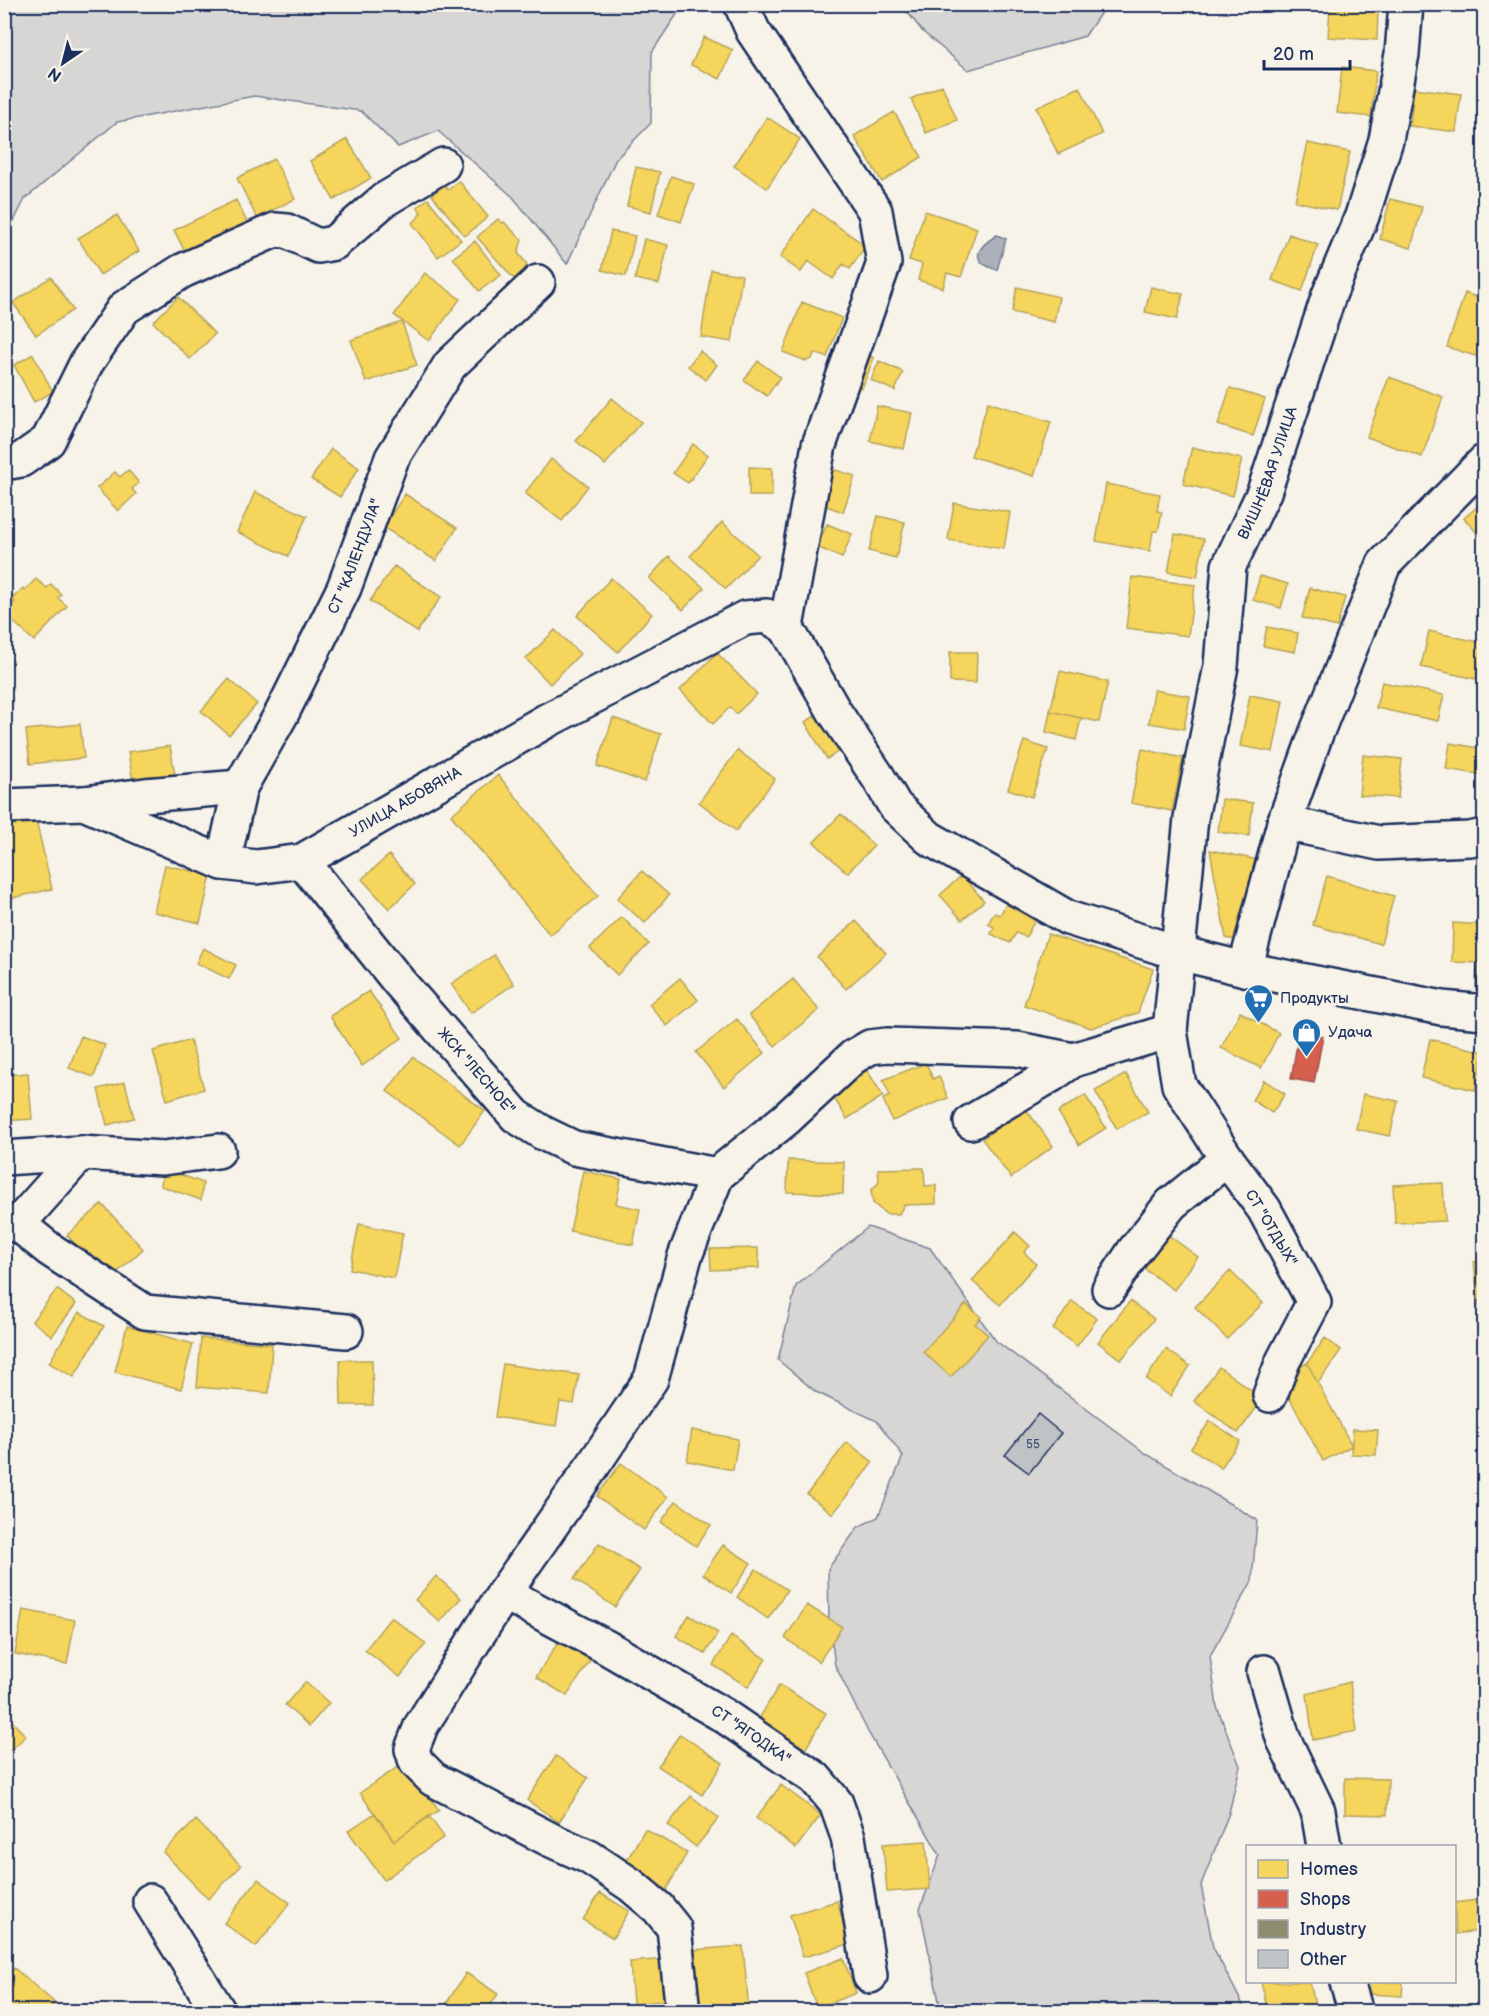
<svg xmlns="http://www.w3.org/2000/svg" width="1489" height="2016" viewBox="0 0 1489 2016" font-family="'Balsamiq Sans',sans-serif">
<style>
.green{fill:#d7d6d4;stroke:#798299;stroke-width:1.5}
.water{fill:#acb0b9;stroke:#727c95;stroke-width:1.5}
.homes{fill:#f6d55c;stroke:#b4a35d;stroke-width:1.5}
.shops{fill:#d6604d;stroke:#9e5152;stroke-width:1.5}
.industry{fill:#8c8c6e;stroke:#6a7069;stroke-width:1.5}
.building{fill:#c0c3c5;stroke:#1b2f5e;stroke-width:1.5}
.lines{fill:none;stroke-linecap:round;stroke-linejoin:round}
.minor-casing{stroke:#1b2f5e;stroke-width:38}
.minor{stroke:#f7f3e8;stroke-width:33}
.labels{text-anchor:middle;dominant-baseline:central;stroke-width:6;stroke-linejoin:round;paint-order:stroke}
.number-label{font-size:12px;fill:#445478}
.street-label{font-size:15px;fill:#1b2f5e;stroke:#f7f3e8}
.poi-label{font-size:15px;fill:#1b2f5e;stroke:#f7f3e8;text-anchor:start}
</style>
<rect width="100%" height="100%" fill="#f7f3e8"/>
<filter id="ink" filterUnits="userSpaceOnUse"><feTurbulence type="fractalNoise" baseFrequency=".0167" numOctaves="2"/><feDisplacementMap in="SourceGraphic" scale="12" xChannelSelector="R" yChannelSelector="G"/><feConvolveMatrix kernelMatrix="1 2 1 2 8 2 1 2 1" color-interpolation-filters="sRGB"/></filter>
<g filter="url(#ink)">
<path class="green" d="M5,4H683V5L652,52L651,123L616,159L567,264L513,197L438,131L398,147L361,111L254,96L117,122L25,199L5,239Z
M902,5H1106L1085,36L968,70L923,32Z
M868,1227L930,1248L996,1341L1145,1453L1257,1520L1252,1581L1210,1656L1217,1707L1240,1766L1229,1813L1201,1885L1213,1947L1246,2011H941L920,1909L940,1855L868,1732L835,1665L829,1621L828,1569L858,1527L878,1517L903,1456L877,1421L816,1392L778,1360L796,1286Z"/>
<path class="water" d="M997,235L1006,239L997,270C969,261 976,248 997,235Z"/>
<path class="homes" d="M1438,4H1461L1439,9Z
M1330,7L1378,10L1377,40L1328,37Z
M704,37L733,50L720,79L691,65Z
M1342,67L1376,71L1371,117L1337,113Z
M942,85L957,120L926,133L911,99Z
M1080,87L1102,134L1058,154L1036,107Z
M1414,88L1461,94L1456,132L1410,126Z
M894,112L922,157L882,182L854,136Z
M767,117L800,139L767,188L734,166Z
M347,139L371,178L334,200L310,161Z
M1308,143L1350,152L1337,210L1295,201Z
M274,159L295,199L257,218L237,178Z
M636,167L660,172L651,212L627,206Z
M671,176L694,184L681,222L658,214Z
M459,181L488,217L465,236L432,195L444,185L448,190Z
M428,199L461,240L438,257L412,223L417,219L421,212L417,207Z
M1390,199L1422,207L1411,248L1380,239Z
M236,200L249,226L187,256L174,230Z
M813,209L866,246L850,269L843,264L833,279L808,261L801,272L780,257Z
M925,211L977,228L961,277L947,273L943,288L918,280L922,264L909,260Z
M117,215L139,251L100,275L78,238Z
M498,219L502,223L504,222L522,240L518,253L527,264L524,271L514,279L477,237Z
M611,231L635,236L626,276L602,270Z
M1289,234L1318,245L1302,291L1272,280Z
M644,239L668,245L659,284L635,279Z
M475,241L501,275L479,291L453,258Z
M711,270L742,275L732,342L701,337Z
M425,273L460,299L429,341L394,315Z
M51,277L73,310L36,335L13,303Z
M1017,287L1059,297L1054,322L1012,312Z
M1151,287L1183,294L1177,319L1145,312Z
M1465,293L1484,300V350L1482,358L1447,347Z
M178,297L215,334L190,359L153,322Z
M802,302L842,318L827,357L814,353L812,359L806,361L783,352Z
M402,322L417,365L366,382L351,340Z
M700,351L717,365L706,380L688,366Z
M862,353L874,358L862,388L850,383Z
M33,354L53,392L34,402L14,365Z
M758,361L780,377L767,396L744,380Z
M879,361L903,372L895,391L871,380Z
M1389,377L1443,397L1422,457L1367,437Z
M1230,388L1265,399L1253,436L1218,425Z
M612,398L641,422L605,465L576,441Z
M988,402L1051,422L1034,476L971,456Z
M877,406L912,413L904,449L870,441Z
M693,444L708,455L688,483L673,473Z
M1192,447L1242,459L1233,496L1183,484Z
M331,449L359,468L340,497L311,479Z
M551,459L588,486L562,521L525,493Z
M749,467L772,468V496H749Z
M832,469L855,476L843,512L821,504Z
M128,470L139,483L132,489L136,494L118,511L97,488L115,472L120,477Z
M1106,484L1160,494L1157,511L1162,512L1158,531H1153L1150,551L1096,541Z
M255,492L307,516L288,556L237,532Z
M405,494L457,528L436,561L383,527Z
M1484,501V541L1464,518Z
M954,503L1010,512L1004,549L948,540Z
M878,516L905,522L896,558L869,551Z
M722,522L758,555L726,589L690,556Z
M827,524L852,534L842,558L817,547Z
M1175,534L1204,539L1197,577L1168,572Z
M669,556L704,588L683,610L649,578Z
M394,566L441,597L417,632L370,601Z
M1260,576L1288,584L1281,608L1253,600Z
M1132,577L1195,585L1188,636L1126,628Z
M611,578L652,614L618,652L577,616Z
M36,579L47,588L51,584L61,594L58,598L67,606L34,641L4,613L15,602L12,599L23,588L25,590Z
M1310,588L1345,597L1337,627L1302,618Z
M1267,627L1298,633L1295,652L1263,646Z
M555,630L580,654L550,684L526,659Z
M1429,631L1483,643L1476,679L1421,667Z
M950,652H977L976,683L950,682Z
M717,653L757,694L736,714L730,707L713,724L680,690Z
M1060,671L1108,682L1099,722L1050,711Z
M229,679L257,704L229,735L201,711Z
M1382,682L1444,695L1438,721L1376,708Z
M1154,690L1190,696L1184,729L1149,723Z
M1250,695L1283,701L1273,752L1240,746Z
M823,711L845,747L827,759L805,722Z
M1050,711L1081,718L1076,740L1046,732Z
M613,718L661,734L645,782L597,766Z
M80,724L84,758L30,764L26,730Z
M1024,741L1048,749L1032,797L1008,789Z
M1450,743L1484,749V775L1446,769Z
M170,746L175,775L133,781L128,752Z
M1142,749L1183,758L1172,811L1131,803Z
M738,750L775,779L736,831L699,802Z
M1363,755L1402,759L1398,798L1359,795Z
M498,775L598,896L550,935L451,815Z
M1222,799L1253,803L1249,836L1218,832Z
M841,814L874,846L847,873L814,842Z
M36,820L52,889L4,900V827Z
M1210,850L1263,861L1246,942L1226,938Z
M389,855L415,884L389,909L362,879Z
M165,865L211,875L200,923L154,912Z
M642,871L669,895L645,923L617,899Z
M962,875L984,901L962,920L940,895Z
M1327,876L1394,896L1381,944L1313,925Z
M1006,904L1036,918L1026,937L1016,933L1010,943L991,934L994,927L988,924L994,913L1000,915Z
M622,917L649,944L617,975L590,948Z
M856,921L886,953L846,989L817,957Z
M1453,923L1484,925V963L1452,962Z
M1048,934L1153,969L1138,1013L1091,1028L1024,1005Z
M203,948L236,965L229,979L196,963Z
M494,955L514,984L471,1013L451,984Z
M680,978L698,1000L667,1026L649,1004Z
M793,979L819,1010L775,1046L749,1015Z
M369,991L402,1038L362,1066L330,1016Z
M1240,1012L1279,1033L1261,1068L1221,1048Z
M737,1019L765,1053L724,1087L696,1052Z
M81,1036L105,1045L94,1077L69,1068Z
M1430,1039L1484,1052L1475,1090L1421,1078Z
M190,1040L204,1089L167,1100L153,1051Z
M413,1057L485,1111L460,1145L387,1091Z
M926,1063L933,1079L939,1076L948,1098L892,1121L883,1099L890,1096L883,1080Z
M867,1070L883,1096L847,1119L831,1093Z
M28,1073L32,1119L4,1121V1075Z
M1126,1074L1148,1112L1117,1129L1095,1091Z
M1264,1080L1285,1094L1272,1113L1252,1100Z
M125,1082L134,1118L107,1125L98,1089Z
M1363,1094L1398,1101L1390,1136L1356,1129Z
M1085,1095L1106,1128L1079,1145L1058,1112Z
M1025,1108L1053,1146L1011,1178L982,1139Z
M788,1160L844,1162L843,1194L787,1192Z
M163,1168L203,1183L201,1200L161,1186Z
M924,1168L925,1186L936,1185V1204L904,1205L899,1214H886L873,1203L871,1191L879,1182L878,1169Z
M583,1171L621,1179L616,1204L640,1209L633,1245L570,1231Z
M1443,1183L1445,1221L1395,1223L1393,1185Z
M102,1204L143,1249L109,1280L67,1235Z
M359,1224L403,1233L394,1278L350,1269Z
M1160,1229L1198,1257L1174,1290L1136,1263Z
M1015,1232L1030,1246L1024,1252L1036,1264L1000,1305L972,1281Z
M758,1248L759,1268L711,1270L710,1249Z
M1484,1261V1314L1480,1315L1474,1262Z
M1230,1271L1263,1303L1227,1339L1195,1307Z
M57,1289L76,1304L52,1336L32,1321Z
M1072,1301L1097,1319L1077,1346L1053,1329Z
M1130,1301L1154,1319L1121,1360L1098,1342Z
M966,1304L981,1317L975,1324L988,1335L951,1377L923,1352Z
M79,1312L104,1326L74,1377L49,1363Z
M127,1326L193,1344L181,1389L115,1372Z
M201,1338L272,1344L269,1393L197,1387Z
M1325,1338L1341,1350L1318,1383L1307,1363Z
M1166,1349L1190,1366L1170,1396L1146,1379Z
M340,1360H372L373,1405H341Z
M1307,1363L1352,1446L1323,1461L1279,1378Z
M503,1364L579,1375L574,1404L560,1402L556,1426L495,1417Z
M1219,1367L1263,1399L1238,1433L1194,1401Z
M1210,1421L1240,1441L1221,1468L1191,1448Z
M1353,1429L1378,1430L1376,1455L1351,1454Z
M692,1430L738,1439L733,1470L687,1461Z
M847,1442L873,1462L833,1514L807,1494Z
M621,1463L668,1497L644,1530L597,1496Z
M676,1501L711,1525L696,1546L661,1522Z
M599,1543L640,1570L615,1607L574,1579Z
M723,1545L751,1563L731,1593L703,1574Z
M756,1569L787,1590L768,1619L737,1597Z
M436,1576L461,1598L440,1622L415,1600Z
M807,1605L842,1627L819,1662L785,1638Z
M23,1610L75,1620L67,1664L15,1654Z
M689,1615L718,1633L705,1654L676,1636Z
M391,1617L426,1644L400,1677L365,1650Z
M562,1636L593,1656L567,1696L536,1677Z
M731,1636L766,1659L748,1687L713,1665Z
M305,1682L329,1703L309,1726L285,1705Z
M1350,1682L1357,1731L1313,1740L1307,1694Z
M779,1685L826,1713L801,1757L753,1729Z
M4,1713L26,1736L5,1755L4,1754Z
M680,1734L723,1763L702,1795L658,1766Z
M556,1756L588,1778L559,1822L527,1800Z
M405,1762L439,1810L394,1841L360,1793Z
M1345,1778L1388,1779L1387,1815L1345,1814Z
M781,1785L821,1815L796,1848L756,1818Z
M691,1796L719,1818L696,1847L668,1825Z
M375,1813L394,1841L429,1816L444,1837L384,1880L348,1831Z
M196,1820L241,1866L208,1899L163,1852Z
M645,1829L687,1853L662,1897L620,1872Z
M926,1841L930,1889L887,1892L883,1844Z
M258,1879L290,1903L256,1947L224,1923Z
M600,1893L629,1911L613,1938L583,1920Z
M1484,1899V1930L1456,1934L1454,1903Z
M837,1901L850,1944L803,1957L790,1915Z
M743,1946L749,2011L698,2012L693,1950Z
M843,1958L856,1993L817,2008L804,1973Z
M667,1959L670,2000L633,2004L630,1962Z
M14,1968L55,2003L47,2012H4V1979Z
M466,1973L498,1994L486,2012H451L444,2007Z
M1261,1982H1310L1316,2009L1305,2012H1268Z
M1370,1982H1403L1402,1996L1370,1994Z
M503,2002L516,2012H496Z"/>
<path class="shops" d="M1299,1032L1323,1036L1314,1083L1291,1079Z"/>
<path class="industry" d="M1477,963H1484V990H1476Z"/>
<path class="building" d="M1038,1414L1061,1433L1029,1473L1005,1455Z"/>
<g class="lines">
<defs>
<g id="minor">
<path d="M741,4L753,31L875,211L884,263L819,445L786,627L834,711L878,777L895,806L929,838L1068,918L1179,953L1245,969L1442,1008L1484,1012"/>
<path d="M4,463L21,460L48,441L87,362L124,308L182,271L275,230L287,231L318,246L334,243L384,200L443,165"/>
<path d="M84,803L145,795L240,787"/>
<path id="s1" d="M4,806L84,803L223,863L256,867L302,861L546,721L745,618L767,616L786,627"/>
<path d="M1284,823L1379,843L1470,839L1484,836"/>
<path id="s2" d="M302,861L399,982L516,1116L543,1133L574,1148L717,1175"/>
<path id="s3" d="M223,863L240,787L282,713L344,588L392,458L450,365L538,282"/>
<path d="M1245,969L1284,823L1316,734L1384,564L1484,462"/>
<path d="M971,1122L1053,1074L1073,1060L1170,1031"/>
<path d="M4,1158L81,1153"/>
<path d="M18,1224L81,1153L163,1158L218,1151"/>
<path d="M4,1225L18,1224L49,1249L145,1312L346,1331"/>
<path d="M1109,1289L1134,1251L1171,1204L1227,1159"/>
<path id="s4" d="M1270,1395L1283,1361L1314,1302L1264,1209L1227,1159L1179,1085L1170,1031L1191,818L1221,666L1229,566L1264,492L1329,295L1362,216L1386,140L1402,54L1406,4"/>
<path id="s5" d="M504,1593L606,1647L723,1715L815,1778L836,1803L848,1837L870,1976"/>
<path d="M1264,1672L1283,1738L1318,1811L1324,1846"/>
<path d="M150,1901L219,2012"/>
<path d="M1347,1982L1356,2012"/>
<path d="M683,2012L674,1928L658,1908L631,1885L589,1857L551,1840L433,1779L416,1762L412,1749L421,1726L504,1593L594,1464L651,1379L685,1256L717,1175L786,1119L853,1057L870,1047L887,1045L1017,1049L1073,1060"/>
</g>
</defs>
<use href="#minor" class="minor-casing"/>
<use href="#minor" class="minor"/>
</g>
</g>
<defs>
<symbol id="supermarket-pin" viewBox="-11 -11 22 30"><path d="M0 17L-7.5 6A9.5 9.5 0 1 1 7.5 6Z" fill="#1f6fb2" stroke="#f7f3e8"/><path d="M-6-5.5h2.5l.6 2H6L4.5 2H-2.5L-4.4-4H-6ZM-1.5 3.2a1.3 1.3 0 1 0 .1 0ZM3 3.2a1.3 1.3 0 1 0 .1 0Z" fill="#fff"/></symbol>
<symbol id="shop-pin" viewBox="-11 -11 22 30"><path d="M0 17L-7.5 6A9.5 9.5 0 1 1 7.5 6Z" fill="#1f6fb2" stroke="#f7f3e8"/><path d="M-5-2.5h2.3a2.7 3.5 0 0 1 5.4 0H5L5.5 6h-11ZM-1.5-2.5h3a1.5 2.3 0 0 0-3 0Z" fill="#fff"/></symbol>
</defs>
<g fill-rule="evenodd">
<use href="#supermarket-pin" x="1242" y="982" width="33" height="45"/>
<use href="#shop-pin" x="1290" y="1016" width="33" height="45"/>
</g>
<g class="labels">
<g class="number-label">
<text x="1033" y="1444">55</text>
</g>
<g class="street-label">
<text stroke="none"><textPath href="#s4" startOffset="984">ВИШНЁВАЯ УЛИЦА</textPath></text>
<text stroke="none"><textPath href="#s3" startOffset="336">СТ "КАЛЕНДУЛА"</textPath></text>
<text stroke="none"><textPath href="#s1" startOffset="430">УЛИЦА АБОВЯНА</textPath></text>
<text stroke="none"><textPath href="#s2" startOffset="273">ЖСК "ЛЕСНОЕ"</textPath></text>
<text transform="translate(1271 1228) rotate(59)">СТ "ОТДЫХ"</text>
<text stroke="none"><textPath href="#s5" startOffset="285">СТ "ЯГОДКА"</textPath></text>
</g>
<g class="poi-label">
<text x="1280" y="998">Продукты</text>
<text x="1328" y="1032">Удача</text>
</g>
</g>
<rect width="1489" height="2016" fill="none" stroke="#f7f3e8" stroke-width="24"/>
<rect x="12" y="12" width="1465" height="1992" fill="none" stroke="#1b2f5e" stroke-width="2" filter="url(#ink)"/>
<rect x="1246" y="1845" width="210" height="138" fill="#f7f3e8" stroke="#9fa5b1" stroke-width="1.5"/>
<rect x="1258" y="1860" width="30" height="18" fill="#f6d55c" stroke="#9fa5b1" stroke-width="1.5"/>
<text x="1300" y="1875" font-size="18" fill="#1b2f5e">Homes</text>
<rect x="1258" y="1890" width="30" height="18" fill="#d6604d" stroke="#9fa5b1" stroke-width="1.5"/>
<text x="1300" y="1905" font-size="18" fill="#1b2f5e">Shops</text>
<rect x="1258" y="1920" width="30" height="18" fill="#8c8c6e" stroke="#9fa5b1" stroke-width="1.5"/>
<text x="1300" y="1935" font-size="18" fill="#1b2f5e">Industry</text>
<rect x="1258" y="1950" width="30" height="18" fill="#c0c3c5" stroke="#9fa5b1" stroke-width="1.5"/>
<text x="1300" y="1965" font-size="18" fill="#1b2f5e">Other</text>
<g transform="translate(63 63) rotate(215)" stroke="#f7f3e8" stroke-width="4.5" paint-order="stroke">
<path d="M0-4.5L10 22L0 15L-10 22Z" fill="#1b2f5e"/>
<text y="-9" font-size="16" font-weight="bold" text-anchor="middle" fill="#1b2f5e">N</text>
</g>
<path d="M1264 60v9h86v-9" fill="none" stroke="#1b2f5e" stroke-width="3"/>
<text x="1273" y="60" font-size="18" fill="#1b2f5e" stroke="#f7f3e8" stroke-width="4.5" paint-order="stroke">20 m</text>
</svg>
